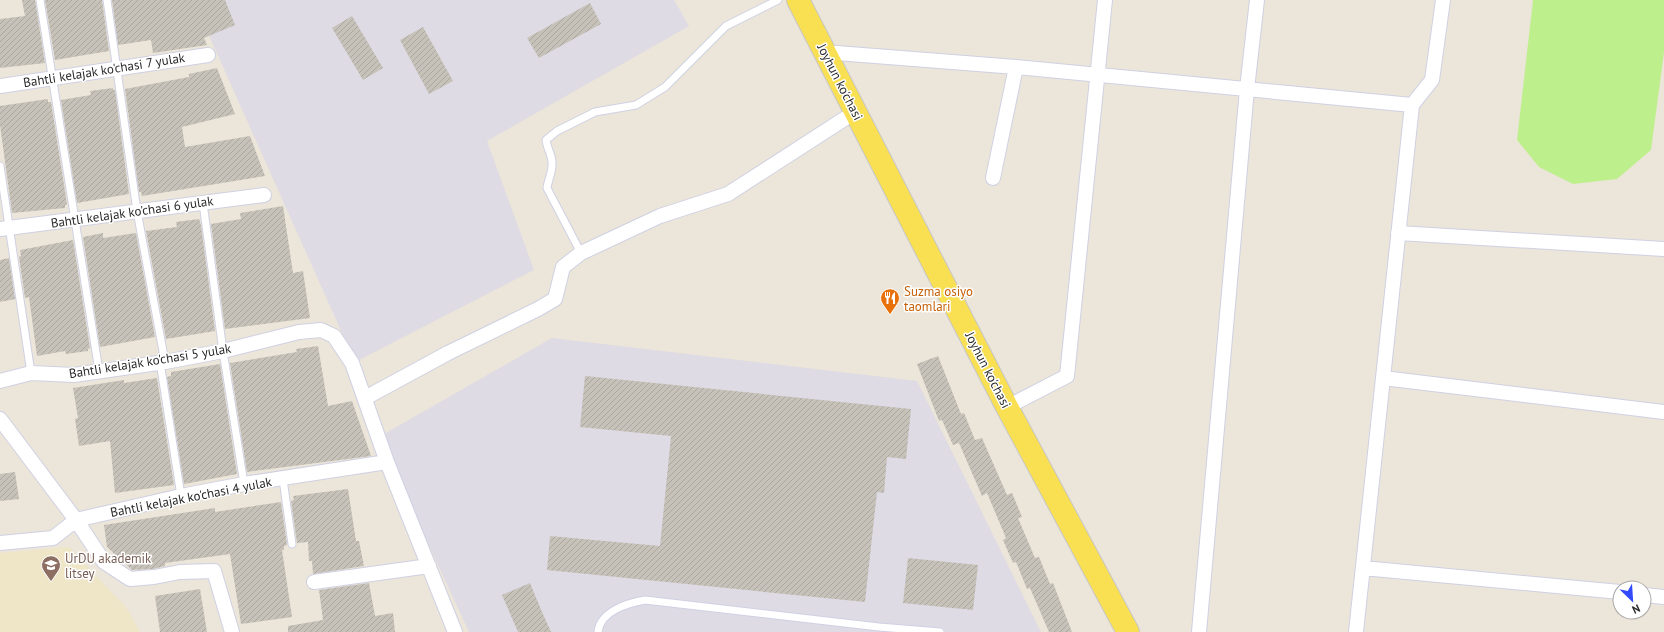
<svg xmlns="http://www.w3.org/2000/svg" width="1664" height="632" viewBox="0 0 1664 632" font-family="'PT Sans',sans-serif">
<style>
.industrial{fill:#dedbe4}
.education{fill:#efe5c7}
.pitch{fill:#beef8d}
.building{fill:url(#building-hatch)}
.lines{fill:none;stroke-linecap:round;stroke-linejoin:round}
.lane-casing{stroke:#cfd1e3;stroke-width:9}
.street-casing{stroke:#cfd1e3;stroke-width:16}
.primary-casing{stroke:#c7c7c7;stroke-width:24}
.lane{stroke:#fff;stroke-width:7}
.street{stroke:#fff;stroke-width:14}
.primary{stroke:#f9df52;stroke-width:22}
.labels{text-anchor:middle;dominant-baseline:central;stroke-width:3;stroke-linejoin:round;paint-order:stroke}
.street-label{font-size:13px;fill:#292929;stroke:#fff}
.food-label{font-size:13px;fill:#c56008;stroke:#fff;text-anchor:start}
.education-label{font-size:13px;fill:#785e54;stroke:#fff;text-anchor:start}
</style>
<defs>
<pattern id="building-hatch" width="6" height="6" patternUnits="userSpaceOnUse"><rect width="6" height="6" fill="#c7c2b9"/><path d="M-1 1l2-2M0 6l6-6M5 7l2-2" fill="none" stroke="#aba79f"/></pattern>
</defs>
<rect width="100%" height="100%" fill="#ece5d9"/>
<path class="industrial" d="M193,0H674L689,26L487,141L534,270L355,362Z
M552,338L917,381L1041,632H469L379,437Z"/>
<path class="education" d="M69,547L128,610L140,632H0V553Z"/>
<path class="pitch" d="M1533,0H1664V52L1651,150L1617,179L1573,184L1539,167L1517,140Z"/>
<path class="building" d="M22,0H35L45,63L0,68V19L25,16Z
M45,0H102L109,51L55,60Z
M112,0H225L235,25L204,38L207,45L153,53L151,40L118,45Z
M590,3L601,24L539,58L527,38Z
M352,16L383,68L363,80L332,28Z
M423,27L453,81L429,94L400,40Z
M217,68L235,114L182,127L185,147L250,136L265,176L142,196L141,192H139L125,89L189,77V74Z
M113,88V90H115L129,194L77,203L61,100L91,95L90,91Z
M48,99V102H51L67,204L65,205V208L12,213L0,125V106Z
M283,206L293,273L303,271L310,318L225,329L211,224L241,219L240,213Z
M199,219L201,225L215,331L166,339L146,231L177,227L176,222Z
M103,233V238L136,233L155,337L100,347L83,237Z
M73,240L90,348L88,349V351L66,354L65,351L37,356L29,297L25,298L19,257L21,256L20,250Z
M9,258L15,299L0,302V260Z
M318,346L328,406L352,401L371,456L247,472L230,363L297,352L296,349Z
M938,356L961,414L964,413L975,440L982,438L1007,495L1012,493L1022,517L1018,518L1035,558L1039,557L1050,584L1053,583L1072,632H1049L1030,588L1027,589L1016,562L1013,563L1003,540L1006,538L987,493L982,496L959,443L953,445L942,420L939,421L917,364Z
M220,364L237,474L184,484L167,377L171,376V372Z
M585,376L911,409L906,459L887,457L884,493L877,492L865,602L547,570L550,536L660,546L671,436L580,427Z
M157,378L174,485L115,493L110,441L79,446L75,419L78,418L73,388L124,380V383Z
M15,472L19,499L0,501V474Z
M348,489L356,541H359L364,566L313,574L312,561H309L308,542L297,543L291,501L294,500L293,496Z
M281,502L287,545L284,546V550H282L292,617L241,624L230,554L165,563V566L153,569L132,570L107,547L104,525L215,508V512Z
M908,558L978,565L973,610L903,603Z
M369,583L375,616L393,613L395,632H288V626L323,620L319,590Z
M530,583L542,612L551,632H518L502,595Z
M200,589L207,632H160L155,596Z"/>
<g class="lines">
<defs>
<path id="lane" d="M40,0L99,371
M107,0L137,211L165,362
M0,166L31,373
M203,203L223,351L244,484
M581,253L547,188C548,180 552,173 552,165C553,156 547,149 546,140L557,131L595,112L636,105L665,87L726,26L778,0
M160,362L181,496
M283,479L292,544
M598,632C600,611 628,603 645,600L879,627L940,632"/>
<path id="street" d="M824,52L1016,67L1412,105
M0,86L208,55
M993,178L1016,67
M0,229L264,195
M1398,233L1664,249
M1383,378L1664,412
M0,381L31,373L74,375L165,362L223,351L299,332L321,330L334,336L352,363L387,462L455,632
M365,398L448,353L538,309L555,299L563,267L581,253L660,216L728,194L855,112
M1007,407L1067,376L1105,0
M0,419L76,520L104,562L130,579L154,577L180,572L214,571L232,632
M0,543L53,538L76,520L181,496L244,484L387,462
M1363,568L1620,592
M314,582L429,566
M1644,595L1664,597
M1199,632L1247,89L1257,0
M1356,632L1412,105L1432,80L1443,0"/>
<path id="primary" d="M798,0L1007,407L1128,632"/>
</defs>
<use href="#lane" class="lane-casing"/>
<use href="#street" class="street-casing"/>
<use href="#primary" class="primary-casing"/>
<use href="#lane" class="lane"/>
<use href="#street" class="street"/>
<use href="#primary" class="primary"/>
</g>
<defs>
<symbol id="restaurant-pin" viewBox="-11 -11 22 30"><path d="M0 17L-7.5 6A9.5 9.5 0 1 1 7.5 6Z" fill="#e8710a" stroke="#fff"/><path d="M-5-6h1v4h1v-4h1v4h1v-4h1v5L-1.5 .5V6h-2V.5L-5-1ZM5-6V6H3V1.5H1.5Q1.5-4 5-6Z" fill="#fff"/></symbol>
<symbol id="school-pin" viewBox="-11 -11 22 30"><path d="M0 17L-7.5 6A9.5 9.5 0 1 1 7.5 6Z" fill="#8d6e63" stroke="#fff"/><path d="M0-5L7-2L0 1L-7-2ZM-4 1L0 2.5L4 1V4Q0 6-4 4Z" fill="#fff"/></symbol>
</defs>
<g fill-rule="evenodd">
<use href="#restaurant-pin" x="879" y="287" width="22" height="30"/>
<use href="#school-pin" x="40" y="554" width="22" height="30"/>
</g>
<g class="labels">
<g class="street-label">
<text transform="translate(104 70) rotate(-9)">Bahtli kelajak ko'chasi 7 yulak</text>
<text transform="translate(840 82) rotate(63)">Joyhun ko'chasi</text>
<text transform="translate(132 212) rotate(-8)">Bahtli kelajak ko'chasi 6 yulak</text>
<text transform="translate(150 361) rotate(-9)">Bahtli kelajak ko'chasi 5 yulak</text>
<text transform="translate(988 370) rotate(63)">Joyhun ko'chasi</text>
<text transform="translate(191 497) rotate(-11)">Bahtli kelajak ko'chasi 4 yulak</text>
</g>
<g class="food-label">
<text x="904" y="291">Suzma osiyo<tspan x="904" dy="15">taomlari</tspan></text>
</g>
<g class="education-label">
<text x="65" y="558">UrDU akademik<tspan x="65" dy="15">litsey</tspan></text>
</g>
</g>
<g transform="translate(1632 600) rotate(155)"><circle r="19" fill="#ffffff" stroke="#a9a9a9"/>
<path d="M0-3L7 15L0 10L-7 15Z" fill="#334aff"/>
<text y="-6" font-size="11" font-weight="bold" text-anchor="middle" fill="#292929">N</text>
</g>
</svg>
